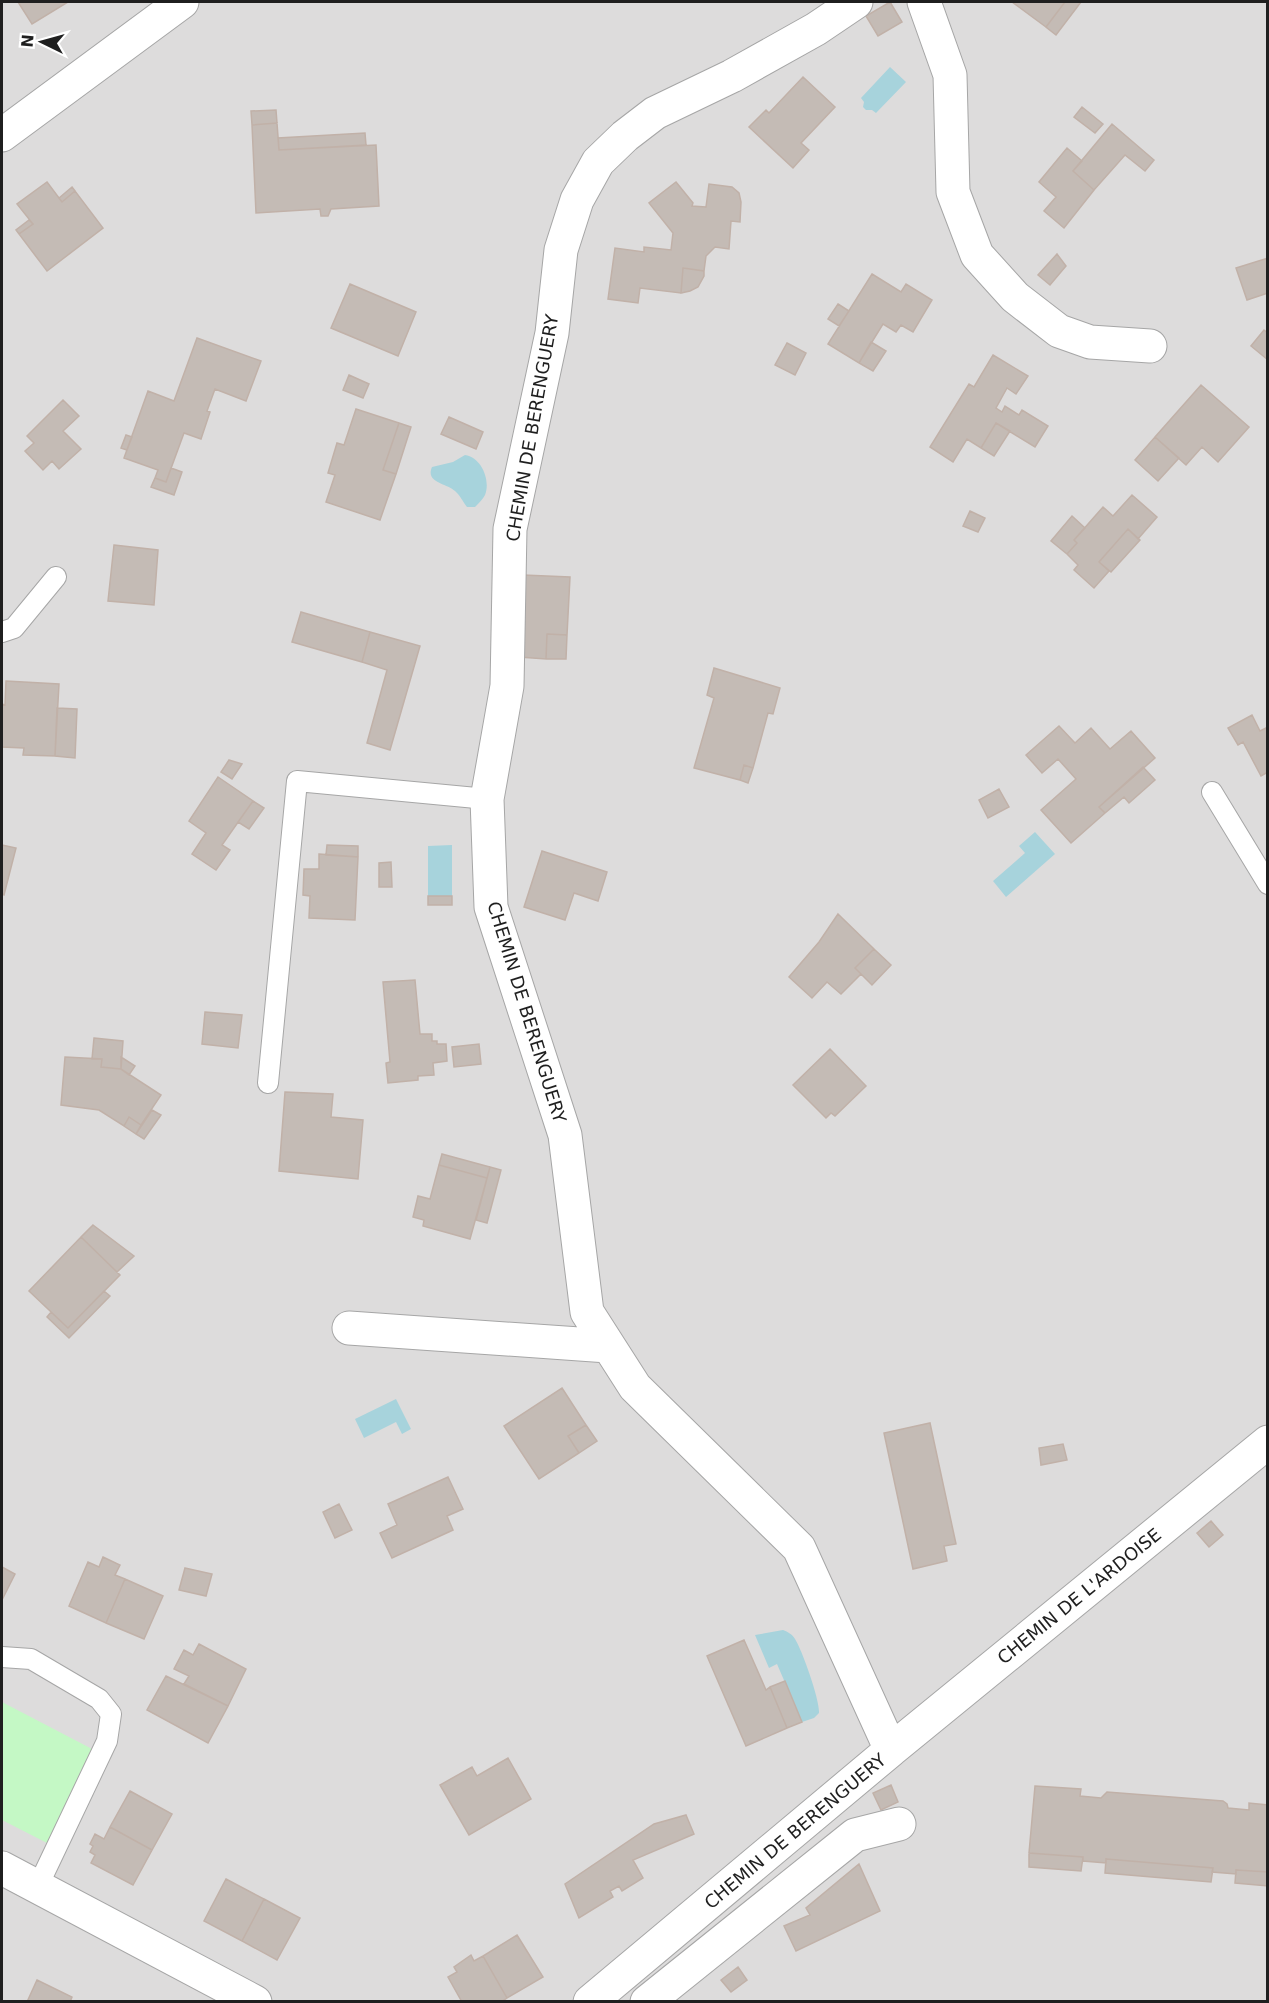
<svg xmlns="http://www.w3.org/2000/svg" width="1269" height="2003" viewBox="0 0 1269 2003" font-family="'DejaVu Sans',sans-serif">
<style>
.residential{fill:#dddcdc}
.park{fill:#c4f8c5}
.water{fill:#a7d3dc}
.building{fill:#c4bbb5;stroke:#c1b1a8;stroke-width:1.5}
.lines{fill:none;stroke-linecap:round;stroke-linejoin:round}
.service-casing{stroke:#a6a6a6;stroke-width:22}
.minor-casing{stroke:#a6a6a6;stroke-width:35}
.service{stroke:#fff;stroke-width:20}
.minor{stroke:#fff;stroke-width:33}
.labels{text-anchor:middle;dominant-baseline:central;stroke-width:6;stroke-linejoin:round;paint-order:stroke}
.street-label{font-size:18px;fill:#1f1f1f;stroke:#fff}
</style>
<rect width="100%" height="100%" fill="#efebe5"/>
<path class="residential" d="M2,2H1267V2001H2Z"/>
<path class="park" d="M2,1702L94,1750L47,1843L2,1820Z"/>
<path class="water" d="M890,67L906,82L876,113L872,110H866L863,107L864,102L861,98Z
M465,455C481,457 491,480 485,495C483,499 479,503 475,507H467C463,502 460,495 455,491C447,483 425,483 432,467L453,462Z
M1035,832L1055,854L1006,897L993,881L1025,853L1019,846Z
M452,845V896H428V846Z
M396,1399L411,1429L402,1434L396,1422L364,1438L355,1419Z
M783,1630C788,1632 792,1634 795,1639C802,1650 820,1700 819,1713L814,1718L802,1722L777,1664L769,1668L755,1635Z"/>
<path class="building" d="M18,2H68L32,24Z
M890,2L902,22L878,36L866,16Z
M1012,2H1065L1046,27Z
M1065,2H1081L1056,35L1046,27Z
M803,77L835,107L801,143L809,150L793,168L749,127L766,110L769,113Z
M1082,107L1103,124L1095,133L1074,117Z
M276,110L277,123L252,125L251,111Z
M277,123L279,150L376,145L379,206L331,209L328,216H321L320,209L256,213L252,125Z
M1112,124L1154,160L1145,171L1125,155L1094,190L1073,171Z
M365,133L366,145L279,150L278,138Z
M1067,148L1082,161L1073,171L1094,190L1064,228L1044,211L1056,197L1039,182Z
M47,182L62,202L75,191L103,228L47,271L19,234L33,224L17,204Z
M676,182L693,203L692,206L706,207L709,184L732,187L739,193L741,202L740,222L731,221L729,249L715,247L706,256L704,271L683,268L681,293L640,288L638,303L608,299L615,248L644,252V247L671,250L673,233L649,203Z
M72,187L75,191L62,202L59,198Z
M29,220L33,224L19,234L16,230Z
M1057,254L1066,266L1050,285L1038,275Z
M1268,258V293L1247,300L1236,268Z
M683,268L704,271V276L698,287L690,291L681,293Z
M872,274L901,292L906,284L932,300L913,332L901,325L896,332L883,324L859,363L828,344Z
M350,284L416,312L398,356L331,328Z
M838,304L849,311L839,326L828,319Z
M1264,330L1268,333V360L1251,346Z
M197,338L261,361L246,401L215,389L207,411L210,412L201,439L184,433L166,482L155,478L158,470L124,458L148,391L174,401Z
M871,342L886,351L873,371L859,363Z
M787,343L806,353L795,375L775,365Z
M993,355L1028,376L1016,394L1007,388L996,408L1002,412L1005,406L1019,415L1022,410L1048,426L1035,447L996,423L981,448L967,439L953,462L930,447L969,384L974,387Z
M349,375L369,384L363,398L343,390Z
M1201,385L1249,427L1218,462L1202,447L1186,465L1155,437Z
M63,400L79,416L63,431L81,449L59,469L52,461L43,470L25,451L34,443L27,436Z
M356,409L399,423L383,470L396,474L380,520L326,502L335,475L328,473L337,443L344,445Z
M449,417L483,432L476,449L441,434Z
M399,423L411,427L396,474L383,470Z
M996,423L1010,431L994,456L981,448Z
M126,435L132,437L127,450L121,448Z
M1155,437L1179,458L1158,481L1135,460Z
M171,468L182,472L174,495L151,487L155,478L166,482Z
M1132,495L1157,517L1138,539L1128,529L1099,562L1109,571L1094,588L1074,570L1078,565L1067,554L1077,543L1074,540L1103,507L1113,516Z
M970,511L985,518L978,532L963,526Z
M1072,516L1085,528L1074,540L1077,543L1067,554L1051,541Z
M1128,529L1140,540L1111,572L1099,562Z
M114,545L158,550L154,605L108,601Z
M523,575L570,577L567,635L547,634L546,659L519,657Z
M301,612L370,632L362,662L292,642Z
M370,632L420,646L390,750L367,743L387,670L362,662Z
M547,634L567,635L566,659H546Z
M714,668L780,688L773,714L768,713L753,768L744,765L740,780L694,768L714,698L707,695Z
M6,681L59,684L55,756L23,755L24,748L2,747V704L5,705Z
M57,708L77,709L75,758L55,756Z
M1252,715L1260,731L1268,727V772L1261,776L1243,742L1238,745L1228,728Z
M1059,726L1075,743L1091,728L1110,749L1131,731L1155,758L1099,807L1105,813L1071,843L1041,810L1076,779L1058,759L1042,773L1026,755Z
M229,760L242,764L232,779L221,772Z
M744,765L753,768L748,783L740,780Z
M1143,767L1155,780L1129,803L1124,797L1105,813L1099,807Z
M218,777L253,801L222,845L230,850L216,870L192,854L206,833L189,821Z
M999,789L1009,807L988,818L979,800Z
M253,801L264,808L249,829L238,822Z
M2,845L16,848L4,895L2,894Z
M327,845L358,846V857L326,855Z
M542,851L607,872L598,901L574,893L565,920L524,907Z
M319,854L358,857L355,920L309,918L310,896L303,895L304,869H319Z
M391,862L392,887H379V863Z
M428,896H452V905H428Z
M838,914L874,949L855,968L861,974L841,994L827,982L812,998L789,977L819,942Z
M874,949L891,965L872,985L855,968Z
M415,980L420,1034H432V1041H437V1044H446L447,1061L433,1063L434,1075L418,1076V1080L388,1083L386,1063L390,1062L383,982Z
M205,1012L242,1015L238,1048L202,1044Z
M94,1038L123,1041L121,1069L101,1067L102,1059H92Z
M479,1044L481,1064L454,1067L452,1047Z
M830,1049L866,1086L835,1116L831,1113L826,1118L793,1085Z
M65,1057L102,1059L101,1067L121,1069L161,1095L141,1125L129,1117L124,1126L99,1110L61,1105Z
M121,1057L135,1066L129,1075L121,1069Z
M285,1092L333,1094L331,1117L363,1120L358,1179L279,1171Z
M152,1110L161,1115L144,1139L136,1134Z
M129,1117L141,1125L136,1134L124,1126Z
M442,1154L490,1167L487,1178L439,1165Z
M439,1165L487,1178L470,1239L423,1226L424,1220L413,1217L418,1196L430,1199Z
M490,1167L501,1170L487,1223L476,1220Z
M93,1225L134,1256L117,1272L81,1237Z
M81,1237L120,1275L68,1328L29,1291Z
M104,1291L110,1296L69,1338L47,1317L51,1312L68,1328Z
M562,1388L586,1425L568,1436L579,1453L539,1479L504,1426Z
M930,1423L956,1544L944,1546L947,1561L913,1569L884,1433Z
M586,1425L597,1441L579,1453L568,1436Z
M1063,1444L1067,1460L1041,1465L1039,1448Z
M448,1477L463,1509L447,1516L453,1530L392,1558L380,1533L397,1525L388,1504Z
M339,1504L352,1530L335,1538L323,1512Z
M1211,1521L1223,1535L1209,1547L1197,1533Z
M103,1557L120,1565L115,1575L125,1579L106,1623L69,1606L88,1562L99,1567Z
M2,1567L15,1574L2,1600Z
M185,1568L212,1574L206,1596L179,1590Z
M125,1579L163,1596L144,1639L106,1623Z
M744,1640L766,1690L770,1687L787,1728L746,1746L707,1656Z
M199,1644L246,1669L228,1706L184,1684L189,1676L174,1669L184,1650L193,1655Z
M166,1676L228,1706L208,1743L147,1710Z
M785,1681L802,1722L787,1728L770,1687Z
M508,1758L531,1799L469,1835L440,1785L472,1767L477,1776Z
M891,1785L898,1802L881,1810L873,1793Z
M1035,1786L1081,1789L1080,1796L1101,1798L1107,1792L1223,1801L1227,1804L1228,1808L1249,1810V1803L1268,1805V1872L1236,1870V1874L1212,1872L1213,1868L1106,1859V1863L1083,1861V1857L1029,1853Z
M130,1791L172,1814L152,1850L110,1827Z
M686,1815L694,1834L633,1860L643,1878L622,1891L619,1886L610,1891L613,1897L579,1918L565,1884L654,1824Z
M110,1827L152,1850L133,1885L91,1863L95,1855L90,1852L93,1846L90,1844L95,1834L104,1839Z
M1029,1853L1083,1857L1081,1871L1029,1867Z
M1106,1859L1213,1868L1211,1882L1105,1873Z
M859,1864L880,1911L796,1951L784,1926L810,1915L806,1908Z
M1236,1870L1268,1872V1886L1235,1883Z
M226,1879L264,1899L242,1941L204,1921Z
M264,1899L300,1918L277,1960L242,1941Z
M517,1935L543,1977L507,1998L483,1956Z
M471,1955L474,1961L483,1956L507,1998L501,2002H462L448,1977L457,1972L454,1967Z
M738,1967L747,1980L731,1992L721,1980Z
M37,1980L72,1997L70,2002H27Z"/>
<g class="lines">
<defs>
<path id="service" d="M2,632L14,628L56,577
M1212,792L1268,884
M268,1083L297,781L487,799
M2,1657L31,1659L99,1699L111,1714L107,1741L38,1886"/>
<path id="minor" d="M924,2L950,75L953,192L977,255L1015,297L1059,331L1090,342L1150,346
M2,135L182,2
M349,1328L608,1346
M891,1750L1268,1442
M2,1868L255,2002
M590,2002L891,1750L799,1548L635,1387L587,1312L565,1135L491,907L487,799L507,686L510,529L552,333L561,250L577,200L598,162L625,136L655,113L732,76L816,29L856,2
M647,2002L855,1835L899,1824"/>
</defs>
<use href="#service" class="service-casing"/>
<use href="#minor" class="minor-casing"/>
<use href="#service" class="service"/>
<use href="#minor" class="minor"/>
</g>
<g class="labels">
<g class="street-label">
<text transform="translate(532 428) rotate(-80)">CHEMIN DE BERENGUERY</text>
<text transform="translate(527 1012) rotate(73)">CHEMIN DE BERENGUERY</text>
<text transform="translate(1079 1596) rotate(-39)">CHEMIN DE L'ARDOISE</text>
<text transform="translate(795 1831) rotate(-40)">CHEMIN DE BERENGUERY</text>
</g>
</g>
<rect width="1269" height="2003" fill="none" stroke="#1f1f1f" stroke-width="6"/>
<g transform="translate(42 42) rotate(275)" stroke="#ffffff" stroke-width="4.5" paint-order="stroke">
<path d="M0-4.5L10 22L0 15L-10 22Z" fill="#1f1f1f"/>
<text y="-9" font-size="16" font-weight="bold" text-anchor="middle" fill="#1f1f1f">N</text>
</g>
</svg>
